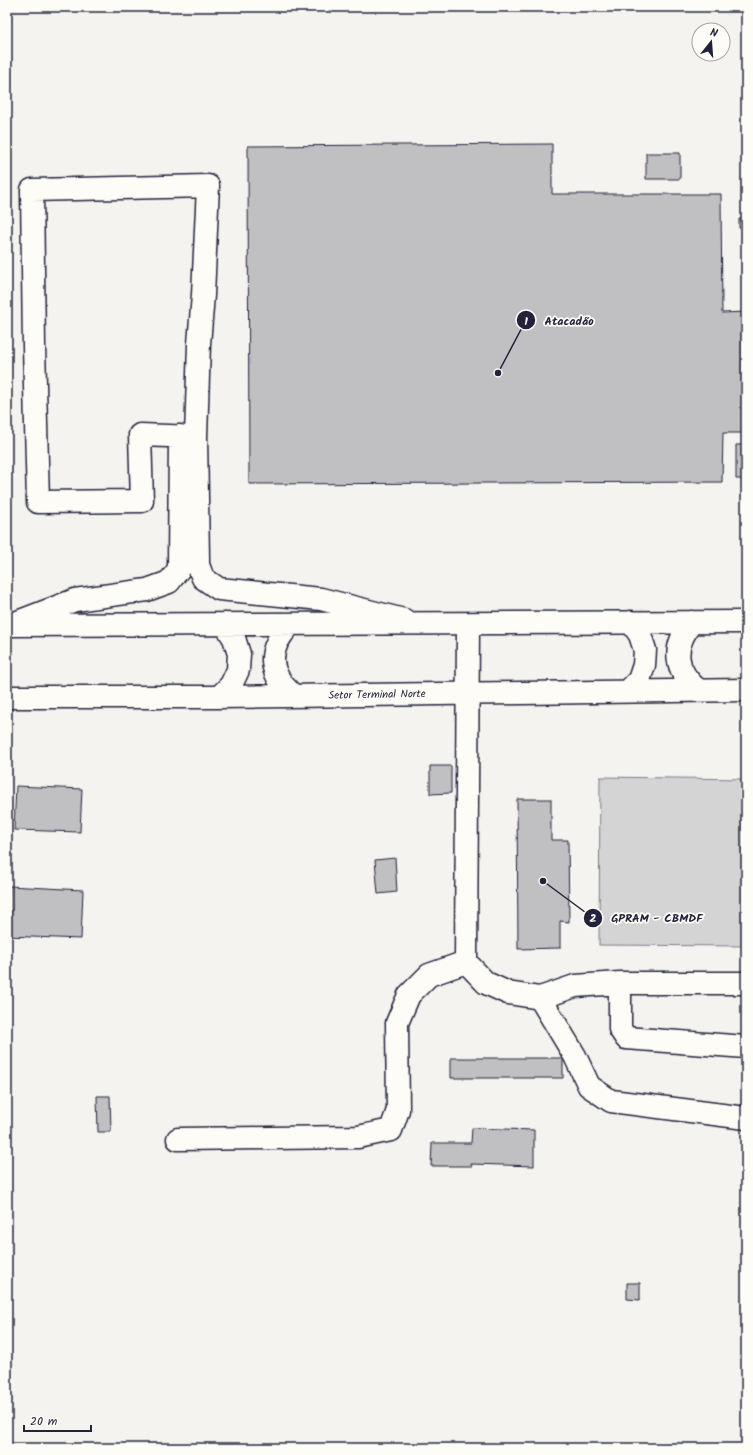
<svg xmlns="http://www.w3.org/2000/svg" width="753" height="1455" viewBox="0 0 753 1455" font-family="Kalam,sans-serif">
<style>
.green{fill:#d5d4d5;stroke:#7c7b88}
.building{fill:#c0bfc2;stroke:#22223b}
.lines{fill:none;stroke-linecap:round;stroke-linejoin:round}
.minor-casing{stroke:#22223b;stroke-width:25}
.major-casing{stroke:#22223b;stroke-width:25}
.minor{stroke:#fdfcf7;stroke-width:22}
.major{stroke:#fdfcf7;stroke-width:22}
.labels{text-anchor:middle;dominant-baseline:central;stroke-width:3.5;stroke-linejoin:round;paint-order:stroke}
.street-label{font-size:11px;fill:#22223b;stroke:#fdfcf7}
.leader{fill:none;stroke:#22223b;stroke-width:1.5}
.callout-dot{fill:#22223b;stroke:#fdfcf7;stroke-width:1.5}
.mark-label{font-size:12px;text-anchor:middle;font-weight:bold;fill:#fff}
.callout-label{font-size:12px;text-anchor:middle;font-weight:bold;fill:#22223b;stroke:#fdfcf7;stroke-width:3.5;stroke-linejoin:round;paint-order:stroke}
</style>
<rect width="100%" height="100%" fill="#f4f3ef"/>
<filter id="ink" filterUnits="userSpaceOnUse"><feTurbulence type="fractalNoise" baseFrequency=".025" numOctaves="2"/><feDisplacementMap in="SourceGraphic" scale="8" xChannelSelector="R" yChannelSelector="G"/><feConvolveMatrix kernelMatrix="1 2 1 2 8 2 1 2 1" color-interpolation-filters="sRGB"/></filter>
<g filter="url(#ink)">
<path class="green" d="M600,777L746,779V946L599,945Z"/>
<path class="building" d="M552,144V194H721L722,313L746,312V433H723L722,482L249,484L248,146Z
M646,153H680V179H646Z
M744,155H746V182H744Z
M739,219H746V228H739Z
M736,445H746V479H736Z
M430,766H451V793L430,794Z
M16,786L82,789L80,832L14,830Z
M517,799H551V840H568L569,922L560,921V948L518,949Z
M395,858L397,892L378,894L375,860Z
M9,886L83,890L81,939L7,936Z
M451,1058H563V1078H451Z
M97,1096H110L111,1132H98Z
M472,1128L534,1130V1166L471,1164L472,1166H431L432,1143H471Z
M627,1283H640V1300L627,1299Z"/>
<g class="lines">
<defs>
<path id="minor" d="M208,186L203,295L199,344L196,437L140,435L142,501L38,502L34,346L32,190Z
M196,437L198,559V565L203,578L219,589L321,599L404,620
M468,624L466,962L486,983L508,993L540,998L575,986L620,983H746
M10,625L75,600L147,590L169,582L179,569L180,436
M620,983V1029L626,1038L746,1047
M540,998L575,1056L589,1086L611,1101L746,1118
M178,1139L358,1137L391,1130L398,1110L397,1023L409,995L429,975L466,962"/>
<path id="major" d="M692,622C672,647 674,670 698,690
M291,624C266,649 267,673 294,696
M7,625L746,622
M628,691L639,680L644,665L645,650L640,635L631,622
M7,697H219L746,690
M219,697L231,685L238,670L239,654L234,638L225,624"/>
</defs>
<use href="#minor" class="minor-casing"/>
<use href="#major" class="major-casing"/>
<use href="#minor" class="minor"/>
<use href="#major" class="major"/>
</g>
</g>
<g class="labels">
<g class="street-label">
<text transform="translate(377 695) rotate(-1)">Setor Terminal Norte</text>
</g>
</g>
<path class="leader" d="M498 373L526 320M543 881L593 918"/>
<g class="callout-dot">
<circle cx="498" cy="373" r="4"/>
<circle cx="543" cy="881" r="4"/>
<circle cx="526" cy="320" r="10"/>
<circle cx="593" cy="918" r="10"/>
</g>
<g class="mark-label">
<text x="526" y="325">1</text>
<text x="593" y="922">2</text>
</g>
<g class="callout-label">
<text x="569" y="325">Atacadão</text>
<text x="657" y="922">GPRAM - CBMDF</text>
</g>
<rect width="753" height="1455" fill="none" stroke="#fdfcf7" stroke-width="24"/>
<rect x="12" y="12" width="729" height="1431" fill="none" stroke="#22223b" stroke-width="1.5" filter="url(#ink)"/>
<g transform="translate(711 42) rotate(17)"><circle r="19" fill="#fdfcf7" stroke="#a5a5ac"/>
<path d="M0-3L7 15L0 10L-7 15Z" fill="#22223b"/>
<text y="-6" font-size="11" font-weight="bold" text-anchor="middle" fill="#22223b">N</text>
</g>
<path d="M24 1425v6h67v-6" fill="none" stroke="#22223b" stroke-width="2"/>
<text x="30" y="1425" font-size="12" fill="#22223b" stroke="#fdfcf7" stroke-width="3" paint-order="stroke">20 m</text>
</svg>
